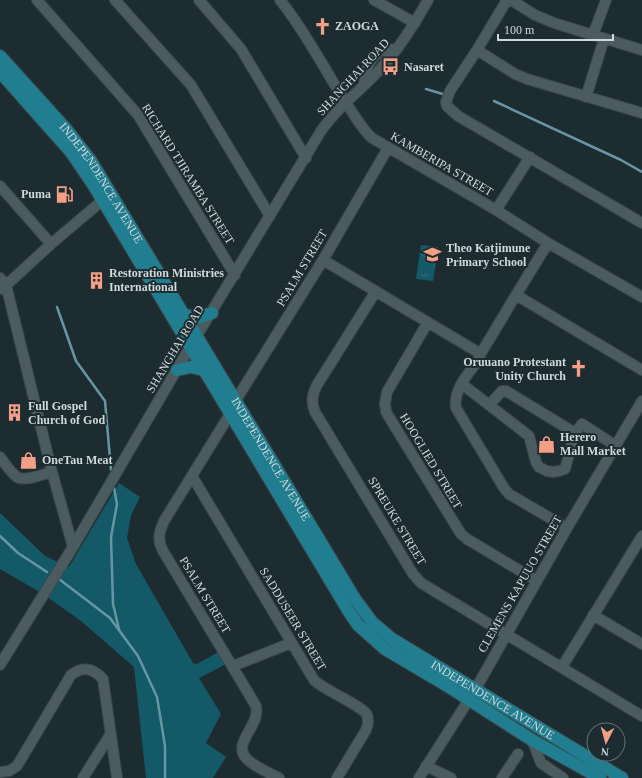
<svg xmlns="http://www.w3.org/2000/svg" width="642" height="778" viewBox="0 0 642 778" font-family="'Times New Roman',serif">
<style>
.green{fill:#145968}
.park{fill:url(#park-tufts)}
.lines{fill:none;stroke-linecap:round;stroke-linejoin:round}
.stream{stroke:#6796a3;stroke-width:2.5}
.minor-casing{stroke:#3a474a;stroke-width:12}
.major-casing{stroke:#3a474a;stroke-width:14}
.minor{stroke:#4b5b5f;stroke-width:10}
.major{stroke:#217e90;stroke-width:12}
.labels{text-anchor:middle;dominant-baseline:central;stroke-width:4;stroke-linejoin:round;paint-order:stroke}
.poi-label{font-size:12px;font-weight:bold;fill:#cfd8da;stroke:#1d2c30;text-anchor:start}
.street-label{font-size:12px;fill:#cfd8da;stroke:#1d2c30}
</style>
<defs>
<pattern id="park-tufts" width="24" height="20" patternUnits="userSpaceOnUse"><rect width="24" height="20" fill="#145968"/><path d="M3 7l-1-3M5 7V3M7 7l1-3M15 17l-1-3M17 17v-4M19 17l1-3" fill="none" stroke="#35707d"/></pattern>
</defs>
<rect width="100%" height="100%" fill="#1d2c30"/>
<path class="green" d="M119,483L140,497L131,515L127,538L136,564L193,663L197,664L222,650L230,662L199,678L221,714L206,743L226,757L213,778H146L134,667L81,621L43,594L0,569V513L45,556L69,567Z"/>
<path class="park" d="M421,245L438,247L433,281L416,279Z"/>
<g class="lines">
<path class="stream" d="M426,89L446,95
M494,101L621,160L642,172
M57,307L76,361L105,401L111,470
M114,488L117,504L111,537L113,604L119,629
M0,536L18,553L47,572
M59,579L110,618L138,656L157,697L165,746V778"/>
<defs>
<path id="minor" d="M37,0L138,115L235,275
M115,0L191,85L270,216
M199,0L241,49L306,158
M280,0C307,33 326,73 350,109C357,119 363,130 372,138L496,210L548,243L642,297
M374,0L415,23
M507,0L477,50L450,91L446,102L447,106L458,116L642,223
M511,0L535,15L554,23L642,50
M593,35L606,0
M477,50L515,74L527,79L642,113
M364,84C366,63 374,48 397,49
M586,97L604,39
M0,186L51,244
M496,210L530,157
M548,243L516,295L642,370
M323,260L476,351L480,355
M0,278L6,285L52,472L73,547
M2,289L51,244L103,200
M376,291L317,385C312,395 311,402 315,412L413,574L421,583L642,716
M516,295L480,355V358C469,373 453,389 456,408L504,488L509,494L567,528
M428,322L387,392L385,403L386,412L461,534L467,539L537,581
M462,384L529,436L536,462L539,467L547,471L553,472L559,471L565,469L575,433L582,424L616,446
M236,400L323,260L388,148
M489,405L502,391H506L575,433
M230,414L164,521C159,532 157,540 163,551L256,706C261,725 232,743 246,758C254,767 268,772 279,778
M0,457C5,463 10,472 17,477C24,482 44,474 52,472
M192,476L314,680C325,691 362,705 367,715C369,720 368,725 366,730L337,778
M593,615L642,644
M0,665L73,547L190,347L321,131C338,106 363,89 383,66C401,46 415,23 428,0
M233,666L291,643
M562,667L642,536
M532,740L541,763L563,778
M426,766L451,778
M0,772L9,771L17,766L71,675C83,666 93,668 103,679L117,778
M83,778L110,735
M419,778L475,690L567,528L642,401
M502,778L518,754"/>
<g id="major">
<path id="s1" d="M0,56L66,129L91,161L355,599L372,622L392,639L622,778"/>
<path d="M0,72L71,152L94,186L349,612L358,625L385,649L446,685L532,740L600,778"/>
<path d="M185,315L197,318L212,313"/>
<path d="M177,370L191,367L204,370"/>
</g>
</defs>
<use href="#minor" class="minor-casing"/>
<use href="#major" class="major-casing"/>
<use href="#minor" class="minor"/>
<use href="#major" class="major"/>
</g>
<defs>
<symbol id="church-bare" viewBox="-9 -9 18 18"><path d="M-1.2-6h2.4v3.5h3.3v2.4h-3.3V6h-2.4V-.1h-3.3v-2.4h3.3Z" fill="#f39f86" stroke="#1d2c30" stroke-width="2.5" paint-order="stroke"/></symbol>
<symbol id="bus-bare" viewBox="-9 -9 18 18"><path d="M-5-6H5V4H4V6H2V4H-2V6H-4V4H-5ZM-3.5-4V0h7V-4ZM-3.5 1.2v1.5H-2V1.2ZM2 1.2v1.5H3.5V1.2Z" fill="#f39f86" stroke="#1d2c30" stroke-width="2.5" paint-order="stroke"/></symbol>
<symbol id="fuel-bare" viewBox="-9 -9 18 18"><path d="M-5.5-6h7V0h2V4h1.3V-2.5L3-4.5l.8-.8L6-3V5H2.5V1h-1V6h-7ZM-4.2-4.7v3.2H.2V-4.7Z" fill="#f39f86" stroke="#1d2c30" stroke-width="2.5" paint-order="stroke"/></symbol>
<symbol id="school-bare" viewBox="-9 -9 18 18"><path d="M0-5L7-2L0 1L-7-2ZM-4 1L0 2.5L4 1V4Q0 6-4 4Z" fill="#f39f86" stroke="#1d2c30" stroke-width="2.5" paint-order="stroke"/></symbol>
<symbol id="building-bare" viewBox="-9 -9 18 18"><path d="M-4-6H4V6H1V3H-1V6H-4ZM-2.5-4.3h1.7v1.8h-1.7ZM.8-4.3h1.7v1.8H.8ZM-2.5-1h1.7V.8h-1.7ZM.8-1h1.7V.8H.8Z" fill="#f39f86" stroke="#1d2c30" stroke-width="2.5" paint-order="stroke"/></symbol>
<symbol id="shop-bare" viewBox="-9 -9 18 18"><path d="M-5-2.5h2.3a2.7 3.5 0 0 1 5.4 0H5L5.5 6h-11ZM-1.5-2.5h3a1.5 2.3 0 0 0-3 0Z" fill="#f39f86" stroke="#1d2c30" stroke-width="2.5" paint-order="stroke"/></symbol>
</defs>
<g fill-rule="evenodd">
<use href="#church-bare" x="310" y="14" width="25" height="25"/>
<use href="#bus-bare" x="378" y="54" width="25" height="25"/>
<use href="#fuel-bare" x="52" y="182" width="25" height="25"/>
<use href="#school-bare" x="420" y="242" width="25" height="25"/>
<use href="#building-bare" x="84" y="268" width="25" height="25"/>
<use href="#church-bare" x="566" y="356" width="25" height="25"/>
<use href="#building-bare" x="2" y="400" width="25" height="25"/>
<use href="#shop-bare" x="534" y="432" width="25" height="25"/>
<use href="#shop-bare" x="16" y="448" width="25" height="25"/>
</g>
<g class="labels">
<g class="poi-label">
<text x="335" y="26">ZAOGA</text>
<text x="404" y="67">Nasaret</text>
<text x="51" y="194" text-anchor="end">Puma</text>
<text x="446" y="248">Theo Katjimune<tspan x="446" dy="14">Primary School</tspan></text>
<text x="109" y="273">Restoration Ministries<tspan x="109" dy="14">International</tspan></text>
<text x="566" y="362" text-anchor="end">Oruuano Protestant<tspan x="566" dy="14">Unity Church</tspan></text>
<text x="28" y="406">Full Gospel<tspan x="28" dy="14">Church of God</tspan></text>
<text x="560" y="437">Herero<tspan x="560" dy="14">Mall Market</tspan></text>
<text x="42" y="460">OneTau Meat</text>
</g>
<g class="street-label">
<text transform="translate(353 77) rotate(-47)">SHANGHAI ROAD</text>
<text transform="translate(442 164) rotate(30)">KAMBERIPA STREET</text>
<text transform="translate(188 174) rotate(58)">RICHARD TJIRAMBA STREET</text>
<text stroke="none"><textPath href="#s1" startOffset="163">INDEPENDENCE AVENUE</textPath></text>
<text transform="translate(302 268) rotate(-59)">PSALM STREET</text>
<text transform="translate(175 349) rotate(-59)">SHANGHAI ROAD</text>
<text stroke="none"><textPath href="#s1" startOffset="487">INDEPENDENCE AVENUE</textPath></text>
<text transform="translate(431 461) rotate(59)">HOOGLIED STREET</text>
<text transform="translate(397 521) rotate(59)">SPREUKE STREET</text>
<text transform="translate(520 584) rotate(-60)">CLEMENS KAPUUO STREET</text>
<text transform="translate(205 595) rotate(59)">PSALM STREET</text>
<text transform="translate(293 619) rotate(59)">SADDUSEER STREET</text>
<text stroke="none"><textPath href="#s1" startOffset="823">INDEPENDENCE AVENUE</textPath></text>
</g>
</g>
<g transform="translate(606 742) rotate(186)"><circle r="19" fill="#1d2c30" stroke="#647174"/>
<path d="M0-3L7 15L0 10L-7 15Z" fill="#f39f86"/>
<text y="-6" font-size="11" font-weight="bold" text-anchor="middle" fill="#cfd8da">N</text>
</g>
<path d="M498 34v6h115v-6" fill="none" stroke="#cfd8da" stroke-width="2"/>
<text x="504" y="34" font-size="12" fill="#cfd8da" stroke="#1d2c30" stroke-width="3" paint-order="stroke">100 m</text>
</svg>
